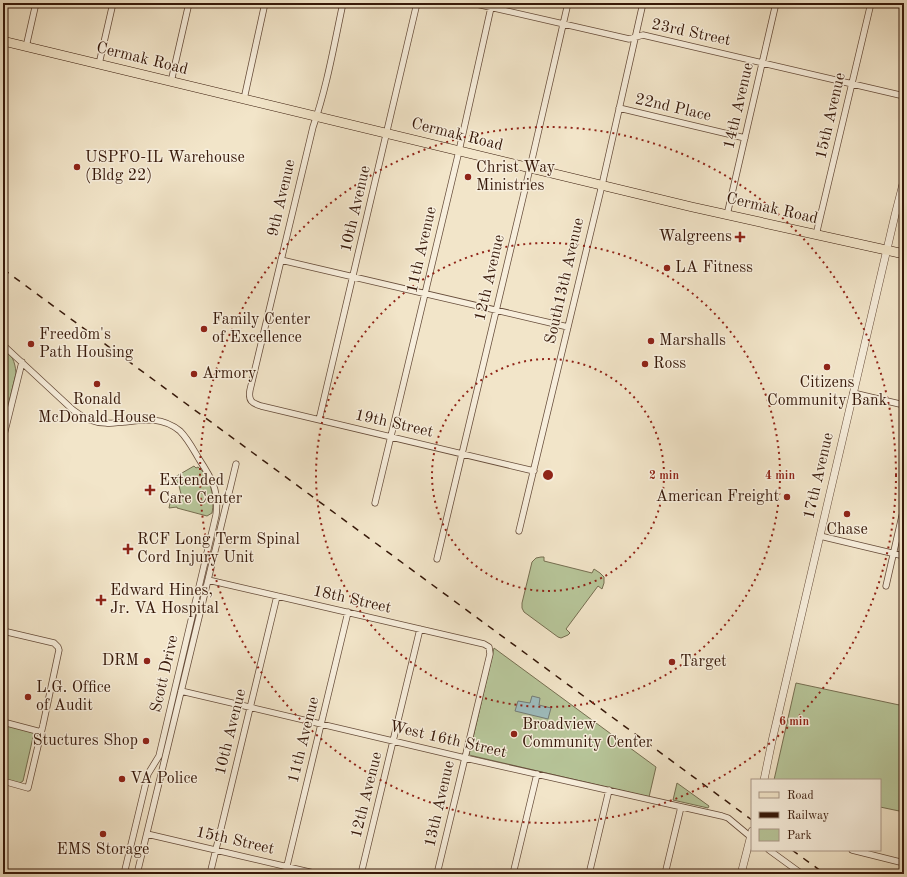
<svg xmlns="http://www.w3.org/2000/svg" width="907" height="877" viewBox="0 0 907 877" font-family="'Old Standard TT',serif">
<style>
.green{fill:#b7c599;stroke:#766e51}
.water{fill:#9ebdbf;stroke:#747b76}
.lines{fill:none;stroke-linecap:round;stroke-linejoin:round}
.minor-casing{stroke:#654b39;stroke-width:7}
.tertiary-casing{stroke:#654b39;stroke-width:8}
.primary-casing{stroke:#361809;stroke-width:10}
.minor{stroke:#f7eedc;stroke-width:5.5}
.tertiary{stroke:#f7eedc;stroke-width:7}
.primary{stroke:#f2e5c9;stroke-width:9}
.rail{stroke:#361809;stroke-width:1.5;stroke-dasharray:7 7;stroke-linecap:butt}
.ring{fill:none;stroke:#8f2418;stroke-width:2;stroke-dasharray:2 4}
.poi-dot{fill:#8f2418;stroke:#f7eedc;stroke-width:1.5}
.labels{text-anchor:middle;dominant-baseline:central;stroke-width:3;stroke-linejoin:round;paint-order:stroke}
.street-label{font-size:16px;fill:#361809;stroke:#f7eedc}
.poi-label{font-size:16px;fill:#361809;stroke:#f7eedc;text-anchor:start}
.centre{fill:#8f2418;stroke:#f7eedc;stroke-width:2}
.ring-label{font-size:12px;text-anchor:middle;font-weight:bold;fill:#8f2418;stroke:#f7eedc;stroke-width:3;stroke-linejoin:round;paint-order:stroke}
</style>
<rect width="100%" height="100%" fill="#f2e5c9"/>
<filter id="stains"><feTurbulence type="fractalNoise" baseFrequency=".005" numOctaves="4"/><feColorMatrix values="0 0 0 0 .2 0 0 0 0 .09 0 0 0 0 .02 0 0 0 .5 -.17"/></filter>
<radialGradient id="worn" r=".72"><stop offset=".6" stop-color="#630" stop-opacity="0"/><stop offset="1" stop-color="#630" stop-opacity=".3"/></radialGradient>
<path class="green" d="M3,347C12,355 15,361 16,373L3,427Z
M194,466L196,468L198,467C211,477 215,498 212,513L207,516L177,508V507L169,508L172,494L179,496L181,494L179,486L175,477Z
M541,557H544V561L592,573L594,569L600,573L604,577V583L602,589L598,586L566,629L570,633L568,635L561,638L558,637L524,612L522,608V603L532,562L536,558Z
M494,648L656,767L649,797L469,755Z
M796,683L904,706V812L880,807V780H774Z
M3,724L34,733L23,781L20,783L3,779Z
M677,783L709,806L708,808L673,800Z"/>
<path class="water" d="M532,696L540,698L539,705L551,708L548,719L515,711L518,701L530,703Z"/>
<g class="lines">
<defs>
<path id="minor" d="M343,3C334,45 327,87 313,127L250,390C248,401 252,403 261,406L534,471
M472,3L629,39L643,35L904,96
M26,47L36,3
M99,64L113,3
M171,82L189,3
M244,99L265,3
M619,108L745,138
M727,215L776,3
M816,235L871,3
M281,260L568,327
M3,345L73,410C83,418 94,423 106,423C112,424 119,422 125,422C145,419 163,417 180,431C188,439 193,449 199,459C212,479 219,490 216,515L159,756L148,774L124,874
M853,393L904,405
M319,420L417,3
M3,439L22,362
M375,503L459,151L492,3
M519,531L602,185L643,3
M820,536L904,556
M437,559L530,168L568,3
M208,580L484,644L489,647L490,654L437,874
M886,586L904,507
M3,631L54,643L58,647L59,650L43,725L28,788L3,781
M181,691L465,758L722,816L728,818L752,838
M3,722L41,732
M147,834L318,874
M769,850L802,874
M852,850L904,863
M137,874L236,464
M210,874L277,596
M285,874L348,612
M361,874L420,629
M513,874L537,774
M589,874L609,790
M665,874L681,807"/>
<path id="tertiary" d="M764,780L772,741L895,215L904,180
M741,874L752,831"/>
<path id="primary" d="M3,41L692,207L904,254"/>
</defs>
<use href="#minor" class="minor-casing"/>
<use href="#tertiary" class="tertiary-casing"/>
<use href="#primary" class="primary-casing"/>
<use href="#minor" class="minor"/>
<use href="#tertiary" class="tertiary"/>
<use href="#primary" class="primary"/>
<path class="rail" d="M3,269L752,820
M792,850L825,874"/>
</g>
<g class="ring">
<circle cx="548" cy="475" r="116"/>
<circle cx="548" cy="475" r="232"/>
<circle cx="548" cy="475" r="348"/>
</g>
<g class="poi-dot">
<circle cx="77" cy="167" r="4"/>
<circle cx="468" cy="177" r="4"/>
<path d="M738 231h4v4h4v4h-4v4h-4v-4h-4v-4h4z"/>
<circle cx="667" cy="268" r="4"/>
<circle cx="204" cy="329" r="4"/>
<circle cx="651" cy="341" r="4"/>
<circle cx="31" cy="344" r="4"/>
<circle cx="645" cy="364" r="4"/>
<circle cx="827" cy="367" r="4"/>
<circle cx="194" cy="374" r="4"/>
<circle cx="97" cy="384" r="4"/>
<path d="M148 484h4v4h4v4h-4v4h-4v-4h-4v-4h4z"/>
<circle cx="787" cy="497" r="4"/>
<circle cx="847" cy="514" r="4"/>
<path d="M126 543h4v4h4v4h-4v4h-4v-4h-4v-4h4z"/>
<path d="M99 594h4v4h4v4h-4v4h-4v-4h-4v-4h4z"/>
<circle cx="147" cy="661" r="4"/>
<circle cx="672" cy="662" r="4"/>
<circle cx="28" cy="697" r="4"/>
<circle cx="514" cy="734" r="4"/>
<circle cx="146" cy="741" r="4"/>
<circle cx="122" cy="779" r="4"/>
<circle cx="103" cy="834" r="4"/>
</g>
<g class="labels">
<g class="street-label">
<text transform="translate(691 33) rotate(12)">23rd Street</text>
<text transform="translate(142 59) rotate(14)">Cermak Road</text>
<text transform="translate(739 106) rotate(-77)">14th Avenue</text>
<text transform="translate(673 108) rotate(13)">22nd Place</text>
<text transform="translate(831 116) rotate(-77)">15th Avenue</text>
<text transform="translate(457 135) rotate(14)">Cermak Road</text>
<text transform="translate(282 198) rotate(-77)">9th Avenue</text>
<text transform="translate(356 209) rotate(-77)">10th Avenue</text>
<text transform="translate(772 209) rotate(13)">Cermak Road</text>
<text transform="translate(422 250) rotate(-77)">11th Avenue</text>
<text transform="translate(490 278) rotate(-77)">12th Avenue</text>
<text transform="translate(565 281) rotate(-77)">South13th Avenue</text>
<text transform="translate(394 424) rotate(13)">19th Street</text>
<text transform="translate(819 476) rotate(-77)">17th Avenue</text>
<text transform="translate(352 600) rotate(13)">18th Street</text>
<text transform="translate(165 674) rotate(-77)">Scott Drive</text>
<text transform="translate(231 732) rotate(-76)">10th Avenue</text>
<text transform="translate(304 740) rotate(-76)">11th Avenue</text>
<text transform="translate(448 740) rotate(13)">West 16th Street</text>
<text transform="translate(367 795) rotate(-76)">12th Avenue</text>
<text transform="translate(440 804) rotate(-77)">13th Avenue</text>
<text transform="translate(235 841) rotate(13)">15th Street</text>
</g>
<g class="poi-label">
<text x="85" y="158">USPFO-IL Warehouse<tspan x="85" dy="18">(Bldg 22)</tspan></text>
<text x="476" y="168">Christ Way<tspan x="476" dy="18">Ministries</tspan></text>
<text x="732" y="237" text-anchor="end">Walgreens</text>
<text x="675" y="268">LA Fitness</text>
<text x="212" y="320">Family Center<tspan x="212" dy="18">of Excellence</tspan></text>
<text x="39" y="335">Freedom's<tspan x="39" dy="18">Path Housing</tspan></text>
<text x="659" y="341">Marshalls</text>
<text x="653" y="364">Ross</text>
<text x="202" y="374">Armory</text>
<text x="827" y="383" text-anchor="middle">Citizens<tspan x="827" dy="18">Community Bank</tspan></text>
<text x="97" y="400" text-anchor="middle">Ronald<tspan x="97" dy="18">McDonald House</tspan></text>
<text x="159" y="481">Extended<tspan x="159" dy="18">Care Center</tspan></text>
<text x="779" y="497" text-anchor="end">American Freight</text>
<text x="847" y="530" text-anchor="middle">Chase</text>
<text x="137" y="540">RCF Long Term Spinal<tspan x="137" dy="18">Cord Injury Unit</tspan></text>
<text x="110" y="591">Edward Hines,<tspan x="110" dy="18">Jr. VA Hospital</tspan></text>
<text x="139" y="661" text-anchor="end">DRM</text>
<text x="680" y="662">Target</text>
<text x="36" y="688">L.G. Office<tspan x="36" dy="18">of Audit</tspan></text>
<text x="522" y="725">Broadview<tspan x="522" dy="18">Community Center</tspan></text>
<text x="138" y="741" text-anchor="end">Stuctures Shop</text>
<text x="130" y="779">VA Police</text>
<text x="103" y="850" text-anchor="middle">EMS Storage</text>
</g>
</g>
<circle cx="548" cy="475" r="6" class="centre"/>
<g class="ring-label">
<text x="664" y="479">2 min</text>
<text x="780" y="479">4 min</text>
<text x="794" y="725">6 min</text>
</g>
<rect width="907" height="877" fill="none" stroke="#f2e5c9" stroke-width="16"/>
<rect x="4" y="4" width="899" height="869" fill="none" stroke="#361809" stroke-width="2"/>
<rect x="8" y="8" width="891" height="861" fill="none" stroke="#361809"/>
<rect x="751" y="779" width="130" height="72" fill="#f7eedc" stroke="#aa9888"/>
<rect x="759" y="792" width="20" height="6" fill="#f2e5c9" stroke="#aa9888"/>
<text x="787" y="799" font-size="12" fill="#361809">Road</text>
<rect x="759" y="812" width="20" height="6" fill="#361809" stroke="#aa9888"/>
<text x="787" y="819" font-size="12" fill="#361809">Railway</text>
<rect x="759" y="829" width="20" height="12" fill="#b7c599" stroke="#aa9888"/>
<text x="787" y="839" font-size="12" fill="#361809">Park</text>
<rect width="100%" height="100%" filter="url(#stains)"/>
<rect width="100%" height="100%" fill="url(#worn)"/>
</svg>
